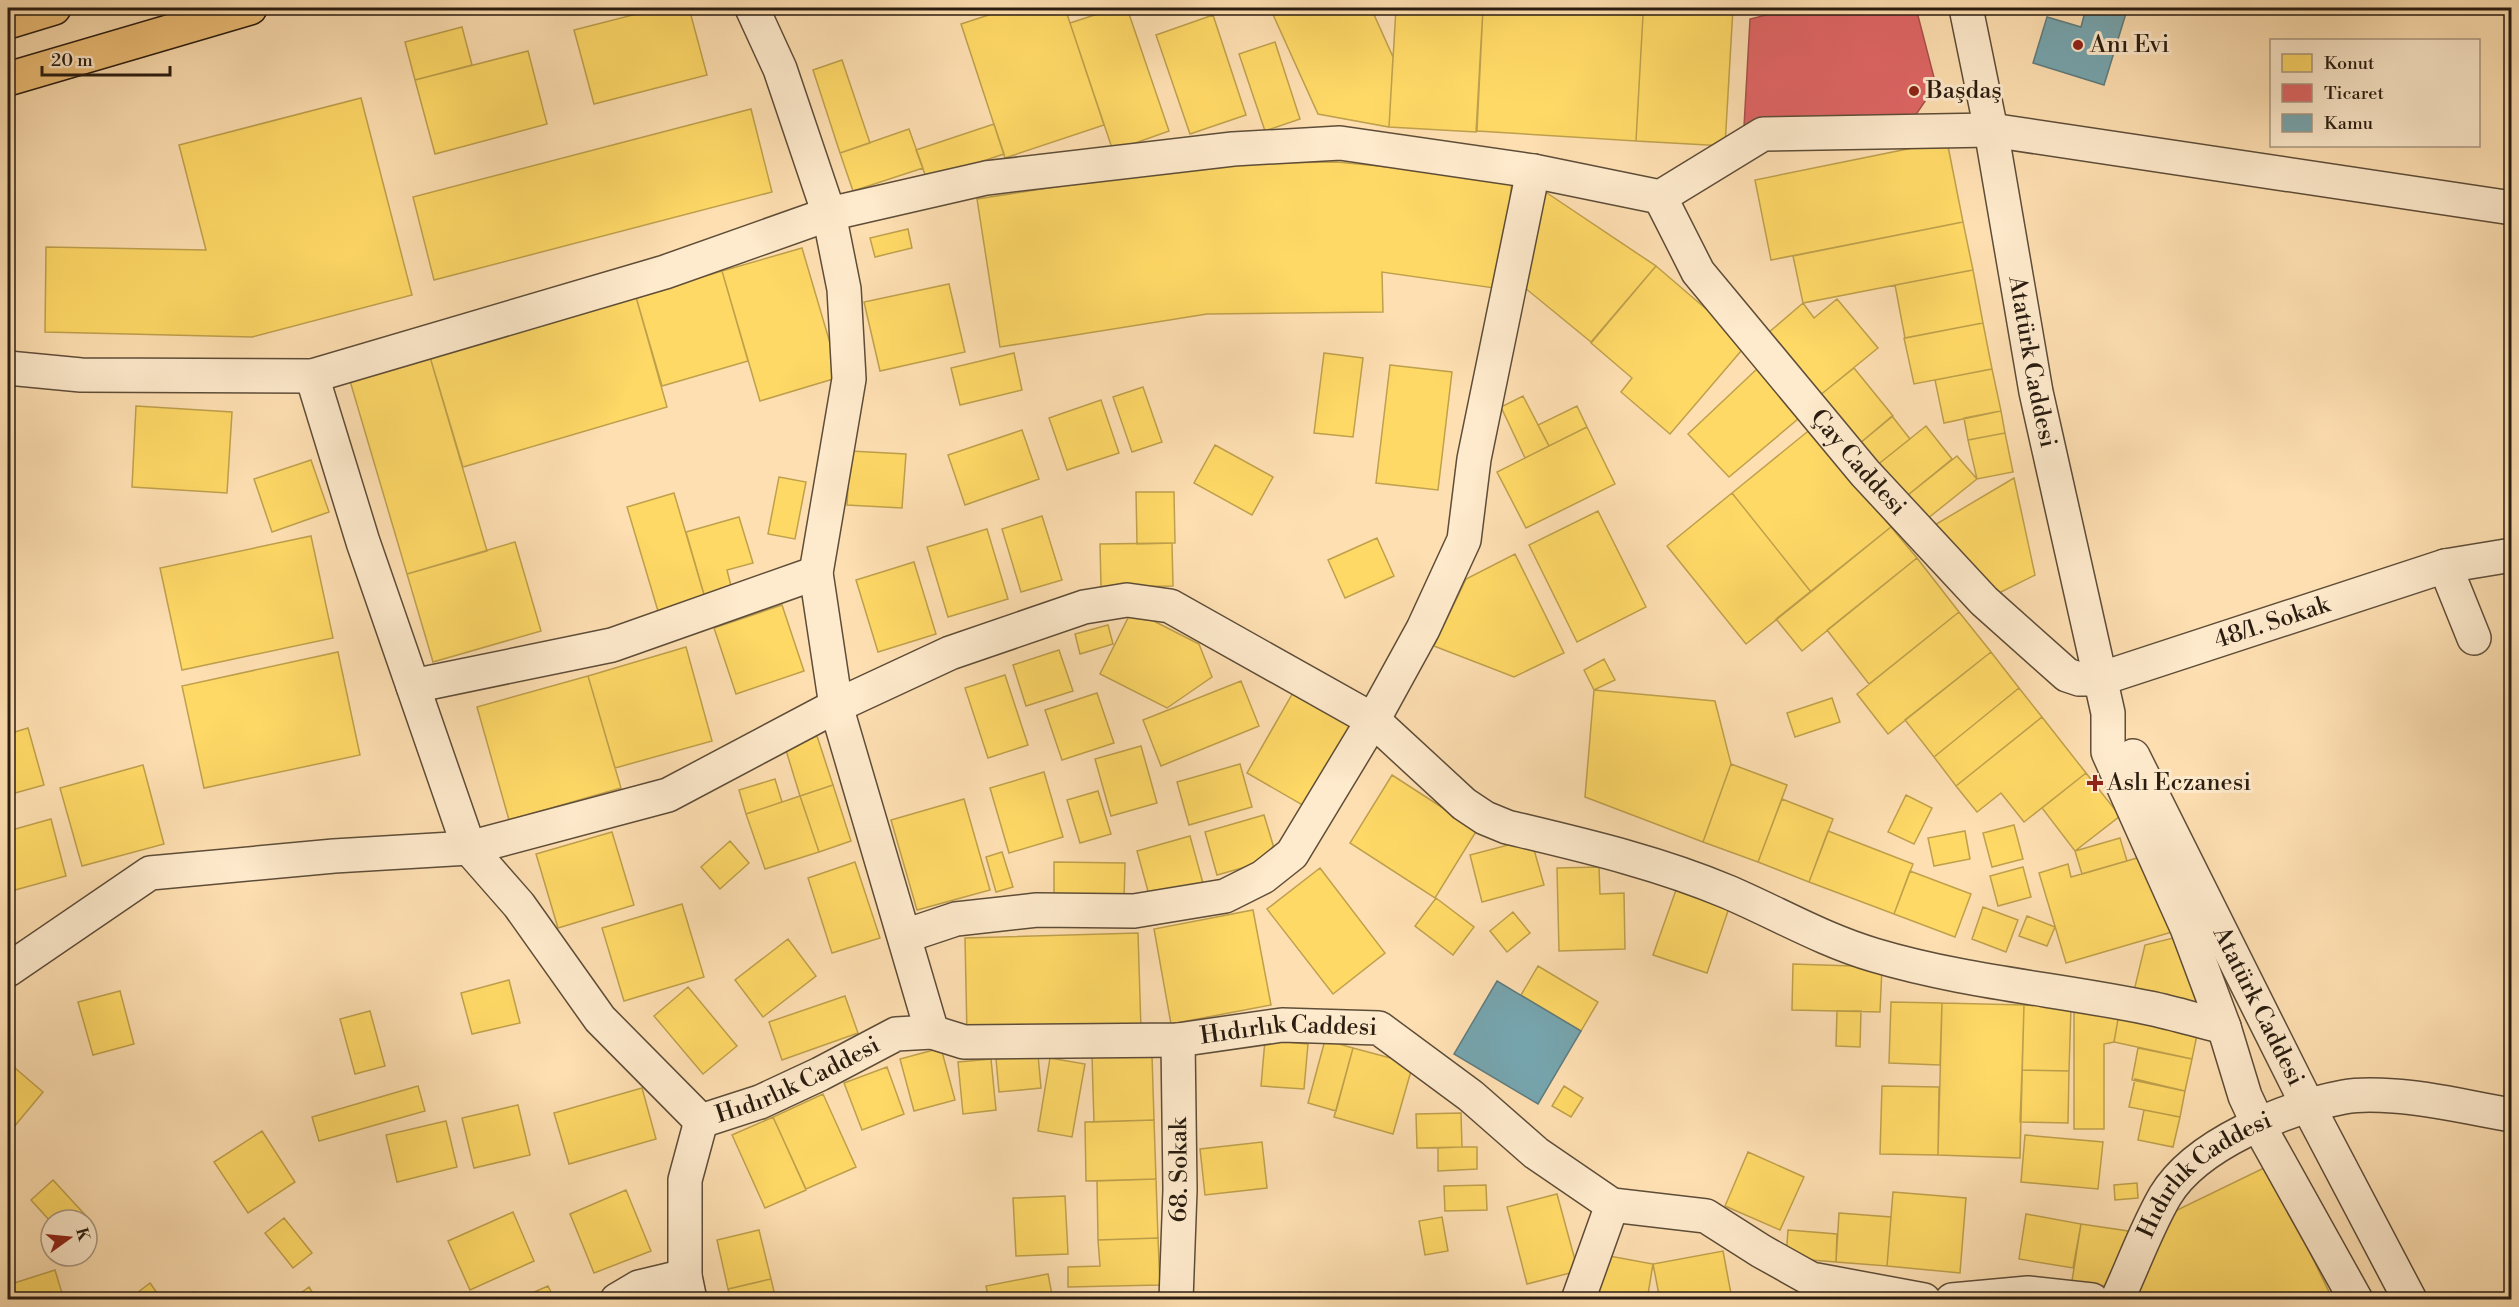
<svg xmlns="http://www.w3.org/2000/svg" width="2519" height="1307" viewBox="0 0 2519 1307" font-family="'Libre Bodoni',serif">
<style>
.homes{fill:#ffd966;stroke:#bfa04c;stroke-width:1.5}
.shops{fill:#e06666;stroke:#a9504c;stroke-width:1.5}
.public{fill:#76a5af;stroke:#5f7c7f;stroke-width:1.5}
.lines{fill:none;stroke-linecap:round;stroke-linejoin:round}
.minor-casing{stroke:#5e4d38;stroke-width:36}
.tertiary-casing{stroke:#5e4d38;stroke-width:36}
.primary-casing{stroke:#291c10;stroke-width:36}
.minor{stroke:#feeacc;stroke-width:33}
.tertiary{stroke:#feeacc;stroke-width:33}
.primary{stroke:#efc078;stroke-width:33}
.poi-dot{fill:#8f2418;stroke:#feeacc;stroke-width:2}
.labels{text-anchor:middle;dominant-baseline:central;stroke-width:6;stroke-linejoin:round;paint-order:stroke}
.poi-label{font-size:24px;fill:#291c10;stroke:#feeacc;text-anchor:start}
.street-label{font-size:24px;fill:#291c10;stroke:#feeacc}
</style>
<rect width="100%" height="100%" fill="#fedfb1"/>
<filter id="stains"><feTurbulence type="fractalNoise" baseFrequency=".00333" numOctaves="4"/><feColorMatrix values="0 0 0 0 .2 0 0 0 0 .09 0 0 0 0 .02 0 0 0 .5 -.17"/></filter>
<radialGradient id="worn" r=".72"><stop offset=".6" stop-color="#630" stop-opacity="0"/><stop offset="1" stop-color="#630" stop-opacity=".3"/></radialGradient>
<path class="homes" d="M660,8H689L707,75L594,104L574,30Z
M1010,8H1065L1104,125L1005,158L961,24Z
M1116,8H1127L1169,131L1113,151L1070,23Z
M1270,8H1371L1393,57L1389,127L1318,114Z
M1396,8H1483L1476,132L1389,127Z
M1483,8L1643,15L1636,141L1477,131Z
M1602,8H1733L1725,146L1636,141L1643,15L1602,13Z
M1213,15L1246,115L1190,134L1156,35Z
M462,27L472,65L415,80L405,42Z
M1275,42L1300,119L1265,131L1239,54Z
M528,51L547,124L435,154L415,80Z
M842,60L870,143L840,153L813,70Z
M361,98L412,295L252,337L45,332L46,247L206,250L179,145Z
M751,109L772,192L434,280L413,197Z
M994,124L1004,154L927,180L916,150Z
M909,129L923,168L853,191L840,153Z
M1947,141L1963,222L1771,260L1755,180Z
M1337,162L1512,179L1501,289L1382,272L1383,312L1207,314L1000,347L977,199L1204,164Z
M1544,191L1656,266L1591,342L1519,283Z
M1963,222L1973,270L1803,303L1793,256Z
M908,229L912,248L875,257L870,238Z
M802,248L840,377L760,401L722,271Z
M1656,266L1747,344L1670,434L1621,392L1632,378L1591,343Z
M1973,270L1983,323L1905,338L1895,285Z
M722,271L748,361L662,386L636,297Z
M949,284L965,352L880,371L864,302Z
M636,297L667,407L463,467L430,357Z
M1837,299L1878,348L1819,396L1768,333L1803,303L1814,318Z
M1983,323L1992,369L1914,384L1904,338Z
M1014,353L1022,390L960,405L951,368Z
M1324,353L1363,358L1353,437L1314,433Z
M430,357L487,551L407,574L350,381Z
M1390,365L1452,372L1438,490L1376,483Z
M1759,367L1804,414L1729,477L1688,434Z
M1854,368L1893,416L1859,444L1819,396Z
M1992,369L2001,411L1944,423L1935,380Z
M1143,387L1162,442L1132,452L1113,397Z
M1523,396L1549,446L1525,458L1501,407Z
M1101,400L1119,453L1067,470L1049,418Z
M136,406L232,412L227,493L132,487Z
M1577,406L1587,427L1549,446L1538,425Z
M2001,411L2005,433L1968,440L1964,418Z
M1892,416L1910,439L1876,466L1859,444Z
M1926,426L1952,459L1903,499L1876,466Z
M1587,427L1615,484L1526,528L1497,472Z
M1812,428L1891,527L1811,592L1732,493Z
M1022,430L1039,479L965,505L948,455Z
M2005,433L2013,472L1977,479L1968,440Z
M1215,445L1273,477L1252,515L1194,483Z
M850,451L906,454L902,508L847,505Z
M1957,456L1977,479L1922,523L1903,499Z
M311,460L329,512L272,532L254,479Z
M779,477L806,482L795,539L768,534Z
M2014,478L2035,575L1987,599L1928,529Z
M1136,492H1174L1175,543L1137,544Z
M674,493L705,598L658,611L627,507Z
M1732,493L1811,592L1746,644L1667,546Z
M1598,511L1646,607L1577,642L1529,545Z
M1042,516L1062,580L1021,592L1002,529Z
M739,517L753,563L727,570L732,590L705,598L686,532Z
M1891,527L1917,558L1802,651L1776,619Z
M987,529L1008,599L948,617L927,547Z
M311,536L333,638L182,670L160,568Z
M1377,538L1394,576L1345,598L1328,560Z
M515,542L541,631L433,662L407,574Z
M1172,543L1173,586L1101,587L1100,544Z
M1515,554L1564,653L1514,677L1434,646L1466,579Z
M1917,558L1959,612L1869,684L1827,630Z
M914,562L936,634L878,652L856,580Z
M8,587L14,612L8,614Z
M782,605L804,671L736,694L714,628Z
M1132,610L1199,644L1212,677L1167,708L1100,674Z
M1959,612L1991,652L1888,734L1857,694Z
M1108,625L1113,644L1080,654L1075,634Z
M686,647L712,741L615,768L588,676Z
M1059,650L1073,691L1026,706L1013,665Z
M338,652L360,755L204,788L182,686Z
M1991,652L2019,688L1934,757L1905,720Z
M1604,659L1615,680L1594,690L1584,670Z
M1005,675L1028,745L988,758L965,688Z
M588,676L621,788L509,820L477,707Z
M1241,681L1259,726L1161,766L1143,720Z
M2019,688L2042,717L1956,786L1934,757Z
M1594,690L1715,701L1731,764L1703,842L1585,797Z
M1294,691L1353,725L1306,807L1247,773Z
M1097,693L1114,743L1062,760L1045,710Z
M1832,698L1840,722L1795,737L1787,713Z
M2042,717L2086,773L2024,822L2001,793L1977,812L1956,786Z
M28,728L44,785L8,795V734Z
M817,736L833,785L800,796L785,747Z
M1141,746L1157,803L1111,816L1095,759Z
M1240,764L1252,807L1189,825L1177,782Z
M1731,764L1787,785L1758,862L1703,842Z
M143,765L164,844L82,866L60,788Z
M1044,772L1063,837L1009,853L990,788Z
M2086,773L2120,816L2075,851L2042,808Z
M1392,775L1477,830L1435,898L1350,843Z
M775,779L782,802L746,814L739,790Z
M833,785L851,841L819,852L800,796Z
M1098,791L1111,834L1080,843L1067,800Z
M1906,795L1932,808L1914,844L1888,832Z
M800,796L819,852L765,869L746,814Z
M964,799L990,890L917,910L891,820Z
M1782,799L1833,819L1809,882L1758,862Z
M1264,815L1277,858L1217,875L1205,832Z
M51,819L66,876L8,892V831Z
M2014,825L2023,859L1992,867L1983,833Z
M1828,831L1913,864L1894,914L1809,882Z
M1965,831L1970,859L1934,866L1928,838Z
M612,832L634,905L558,928L536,854Z
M1190,836L1204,887L1151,902L1137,851Z
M2120,838L2127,861L2082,874L2075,851Z
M1531,839L1544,885L1482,902L1470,855Z
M730,841L749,863L720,889L701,867Z
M1002,852L1013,887L996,892L986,857Z
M2144,856L2172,932L2066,963L2039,873L2068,864L2071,877Z
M855,862L880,938L832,953L808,878Z
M1054,862L1125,863L1124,900L1054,898Z
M1599,867L1600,894L1624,893L1625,949L1559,951L1557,868Z
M2023,867L2031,897L1998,906L1990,876Z
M1320,868L1385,953L1333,994L1267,909Z
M1910,871L1971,894L1955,937L1894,914Z
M1676,890L1729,908L1707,973L1653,955Z
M1436,898L1474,927L1453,955L1415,926Z
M682,904L704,977L624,1001L602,928Z
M1983,907L2018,920L2006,952L1972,939Z
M1253,910L1271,1005L1171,1024L1154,929Z
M1513,912L1530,933L1507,952L1490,931Z
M2027,916L2055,927L2047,946L2019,936Z
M1138,933L1141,1030L967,1035L965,938Z
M2177,937L2200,964V1013L2133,995L2145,945Z
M788,939L816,976L763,1017L735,980Z
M1793,964L1882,967L1880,1012L1792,1010Z
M1538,966L1598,1002L1581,1031L1521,995Z
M509,980L520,1023L472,1034L461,993Z
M688,987L737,1046L703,1074L654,1016Z
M120,991L134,1044L93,1055L78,1002Z
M845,996L858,1033L782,1060L769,1022Z
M1891,1002L1942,1003L1940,1065L1889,1063Z
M1942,1003L2024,1005L2020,1158L1938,1155Z
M2024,1005L2071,1007L2069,1071L2022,1070Z
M2120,1008L2114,1042L2104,1044V1129H2074V1011Z
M2120,1008L2199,1025L2192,1059L2114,1042Z
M370,1011L385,1066L355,1074L340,1019Z
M1837,1011H1861L1860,1047L1836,1046Z
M1265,1040L1308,1044L1304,1089L1261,1086Z
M1325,1040L1353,1048L1336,1111L1308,1103Z
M941,1048L955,1100L914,1111L900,1059Z
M1353,1048L1413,1064L1393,1134L1334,1117Z
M2138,1048L2192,1059L2185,1091L2132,1080Z
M1038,1055L1041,1088L999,1092L996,1059Z
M1152,1055L1154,1120L1094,1122L1092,1056Z
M1050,1058L1085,1064L1072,1137L1038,1131Z
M991,1059L996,1110L963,1114L958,1062Z
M8,1062L43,1092L8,1134Z
M887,1067L904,1114L862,1130L844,1083Z
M2022,1070L2069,1071L2068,1123L2020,1122Z
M2135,1079L2185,1091L2180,1117L2129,1107Z
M418,1086L425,1111L319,1141L312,1117Z
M1564,1086L1583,1098L1571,1117L1552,1106Z
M1882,1086L1939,1087L1938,1155L1880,1154Z
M642,1088L656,1139L569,1164L554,1113Z
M823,1094L856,1167L806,1189L773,1117Z
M518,1105L530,1155L474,1168L462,1118Z
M2144,1110L2180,1117L2173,1147L2138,1140Z
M1461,1113L1462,1147L1417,1148L1416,1114Z
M773,1117L806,1190L765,1208L732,1135Z
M1154,1120L1156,1179L1086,1181L1085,1122Z
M446,1121L457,1167L397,1182L386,1135Z
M262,1131L295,1182L248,1213L214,1162Z
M2025,1135L2103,1142L2098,1189L2021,1182Z
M1262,1142L1267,1188L1205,1195L1200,1149Z
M1462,1147H1477V1169L1438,1171V1148Z
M1748,1152L1804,1177L1780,1230L1725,1206Z
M2268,1166L2333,1300H2131L2171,1213Z
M1156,1179L1158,1238L1098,1240L1097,1181Z
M53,1180L88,1218L86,1220L51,1222L31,1200Z
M2137,1183L2138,1198L2115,1200L2114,1185Z
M1486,1185L1487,1210L1445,1211L1444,1186Z
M626,1190L651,1251L594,1273L570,1214Z
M1893,1192L1966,1198L1960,1273L1887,1266Z
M1557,1194L1578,1271L1527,1284L1507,1207Z
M1065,1196L1068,1254L1016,1256L1013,1198Z
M513,1212L534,1261L470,1290L448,1241Z
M1839,1213L1891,1217L1887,1266L1836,1262Z
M2026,1214L2081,1224L2073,1268L2019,1259Z
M1442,1217L1448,1251L1425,1255L1419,1221Z
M284,1218L312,1253L293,1268L265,1233Z
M2081,1224L2128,1231L2118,1288L2072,1281Z
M759,1230L771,1279L728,1289L717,1240Z
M1788,1230L1837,1234L1836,1262L1786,1258Z
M1158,1238L1160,1285L1068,1287V1267L1100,1266L1098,1240Z
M1723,1251L1732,1299L1660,1300L1653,1264Z
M1604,1255L1653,1264L1647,1300H1596Z
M55,1270L64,1300H16L11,1284Z
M1048,1274L1053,1300H989L986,1286Z
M771,1279L776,1300H731L728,1289Z
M150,1283L162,1300H128Z
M548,1286L555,1300H526L525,1296Z
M309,1287L317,1300H291Z
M194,1292L199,1300H185Z
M1300,1292L1303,1300H1276Z"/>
<path class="shops" d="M1794,8H1916L1936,85L1915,116L1744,127L1750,19Z"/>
<path class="public" d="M2086,8H2117L2127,10L2104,85L2033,63L2047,17L2081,27Z
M1497,981L1581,1031L1538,1104L1454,1054Z"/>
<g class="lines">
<defs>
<g id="minor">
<path d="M752,8L780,69L829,214L844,289L849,379L816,573L836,706L932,1032"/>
<path id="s1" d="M1660,197L1698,272L1865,473L1984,601L2067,675L2079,679H2100L2445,566"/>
<path d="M8,368L81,375L312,376L665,272L829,214L986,178L1233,149L1340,143L1533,171L1660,197L1763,134L1991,130L2512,208"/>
<path d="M312,376L363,542L469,848L519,905L600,1019L701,1121"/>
<path d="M2474,638L2445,566L2512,555"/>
<path d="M413,686L612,645L816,573"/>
<path d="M905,936L956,919L1037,910L1134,911L1225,896L1263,877L1292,854L1373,720L1423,629L1464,540L1474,459L1533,171"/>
<path d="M8,970L150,873L334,856L469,848L668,795L836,706L950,653L1084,607L1127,600L1170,606L1373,720L1464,804L1485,818L1507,827C1582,845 1657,862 1728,892C1777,913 1823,940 1874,955C1964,982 2057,989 2149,1008C2174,1013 2199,1021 2224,1027"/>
<path id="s2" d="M701,1121L760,1102L820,1074L896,1034L932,1032L964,1042L1178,1040L1282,1025L1379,1028L1471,1096L1536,1153L1612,1205L1706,1216L1761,1251L1811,1279L1924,1300"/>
<path d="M617,1300L639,1287L685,1276"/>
<path d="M690,1300L685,1276V1180L701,1121"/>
<path id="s3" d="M1176,1300L1180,1190L1178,1040"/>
<path d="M1578,1300L1612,1205"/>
<path d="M1952,1300L2028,1293L2092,1300"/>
<path id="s4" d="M2117,1300C2133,1266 2146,1229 2165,1196C2196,1144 2286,1108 2344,1097C2360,1094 2379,1095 2394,1096C2433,1098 2473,1109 2512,1115"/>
</g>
<g id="tertiary">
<path id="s5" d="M1966,8L1991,130L2036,392L2108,713V752L2187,928L2224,1027L2245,1096L2259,1126L2356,1300"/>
<path id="s6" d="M2133,756L2308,1106L2410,1300"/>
</g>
<path id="primary" d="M8,22L54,8
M8,79L250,8"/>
</defs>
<use href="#minor" class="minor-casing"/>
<use href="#tertiary" class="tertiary-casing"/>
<use href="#primary" class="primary-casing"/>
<use href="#minor" class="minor"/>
<use href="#tertiary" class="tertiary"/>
<use href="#primary" class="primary"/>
</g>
<g class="poi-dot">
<circle cx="2078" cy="45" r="6"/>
<circle cx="1914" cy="91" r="6"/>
<path d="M2092 774h6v6h6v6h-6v6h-6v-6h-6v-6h6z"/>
</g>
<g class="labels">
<g class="poi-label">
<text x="2090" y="45">Anı Evi</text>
<text x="1926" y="91">Başdaş</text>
<text x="2107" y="783">Aslı Eczanesi</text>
</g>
<g class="street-label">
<text stroke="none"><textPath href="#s5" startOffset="360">Atatürk Caddesi</textPath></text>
<text stroke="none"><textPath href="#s1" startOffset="333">Çay Caddesi</textPath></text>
<text stroke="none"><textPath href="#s1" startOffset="846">48/1. Sokak</textPath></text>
<text stroke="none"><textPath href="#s6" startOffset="280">Atatürk Caddesi</textPath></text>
<text stroke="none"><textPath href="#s2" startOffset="609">Hıdırlık Caddesi</textPath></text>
<text stroke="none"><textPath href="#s2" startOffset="105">Hıdırlık Caddesi</textPath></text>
<text stroke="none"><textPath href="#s3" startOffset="130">68. Sokak</textPath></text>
<text stroke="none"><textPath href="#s4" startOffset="158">Hıdırlık Caddesi</textPath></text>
</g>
</g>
<rect width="2519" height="1307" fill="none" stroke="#fedfb1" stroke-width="30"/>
<rect x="9" y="9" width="2501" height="1289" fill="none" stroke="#291c10" stroke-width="3"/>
<rect x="15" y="15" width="2489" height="1277" fill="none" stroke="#291c10" stroke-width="1.5"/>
<rect x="2270" y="39" width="210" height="108" fill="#feeacc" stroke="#a99881" stroke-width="1.5"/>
<rect x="2282" y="54" width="30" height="18" fill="#ffd966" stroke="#a99881" stroke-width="1.5"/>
<text x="2324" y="69" font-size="18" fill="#291c10">Konut</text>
<rect x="2282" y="84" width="30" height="18" fill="#e06666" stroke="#a99881" stroke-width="1.5"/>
<text x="2324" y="99" font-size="18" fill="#291c10">Ticaret</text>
<rect x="2282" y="114" width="30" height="18" fill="#76a5af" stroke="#a99881" stroke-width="1.5"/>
<text x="2324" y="129" font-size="18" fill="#291c10">Kamu</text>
<g transform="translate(69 1238) rotate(75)"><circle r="28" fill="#feeacc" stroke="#a99881" stroke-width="1.5"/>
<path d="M0-4.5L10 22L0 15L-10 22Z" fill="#8f2418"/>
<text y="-9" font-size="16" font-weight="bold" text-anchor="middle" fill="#291c10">K</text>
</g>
<path d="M42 66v9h128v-9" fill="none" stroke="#291c10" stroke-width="3"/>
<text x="51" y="66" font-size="18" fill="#291c10" stroke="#feeacc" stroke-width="4.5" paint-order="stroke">20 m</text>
<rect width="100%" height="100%" filter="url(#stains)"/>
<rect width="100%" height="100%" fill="url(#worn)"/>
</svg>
